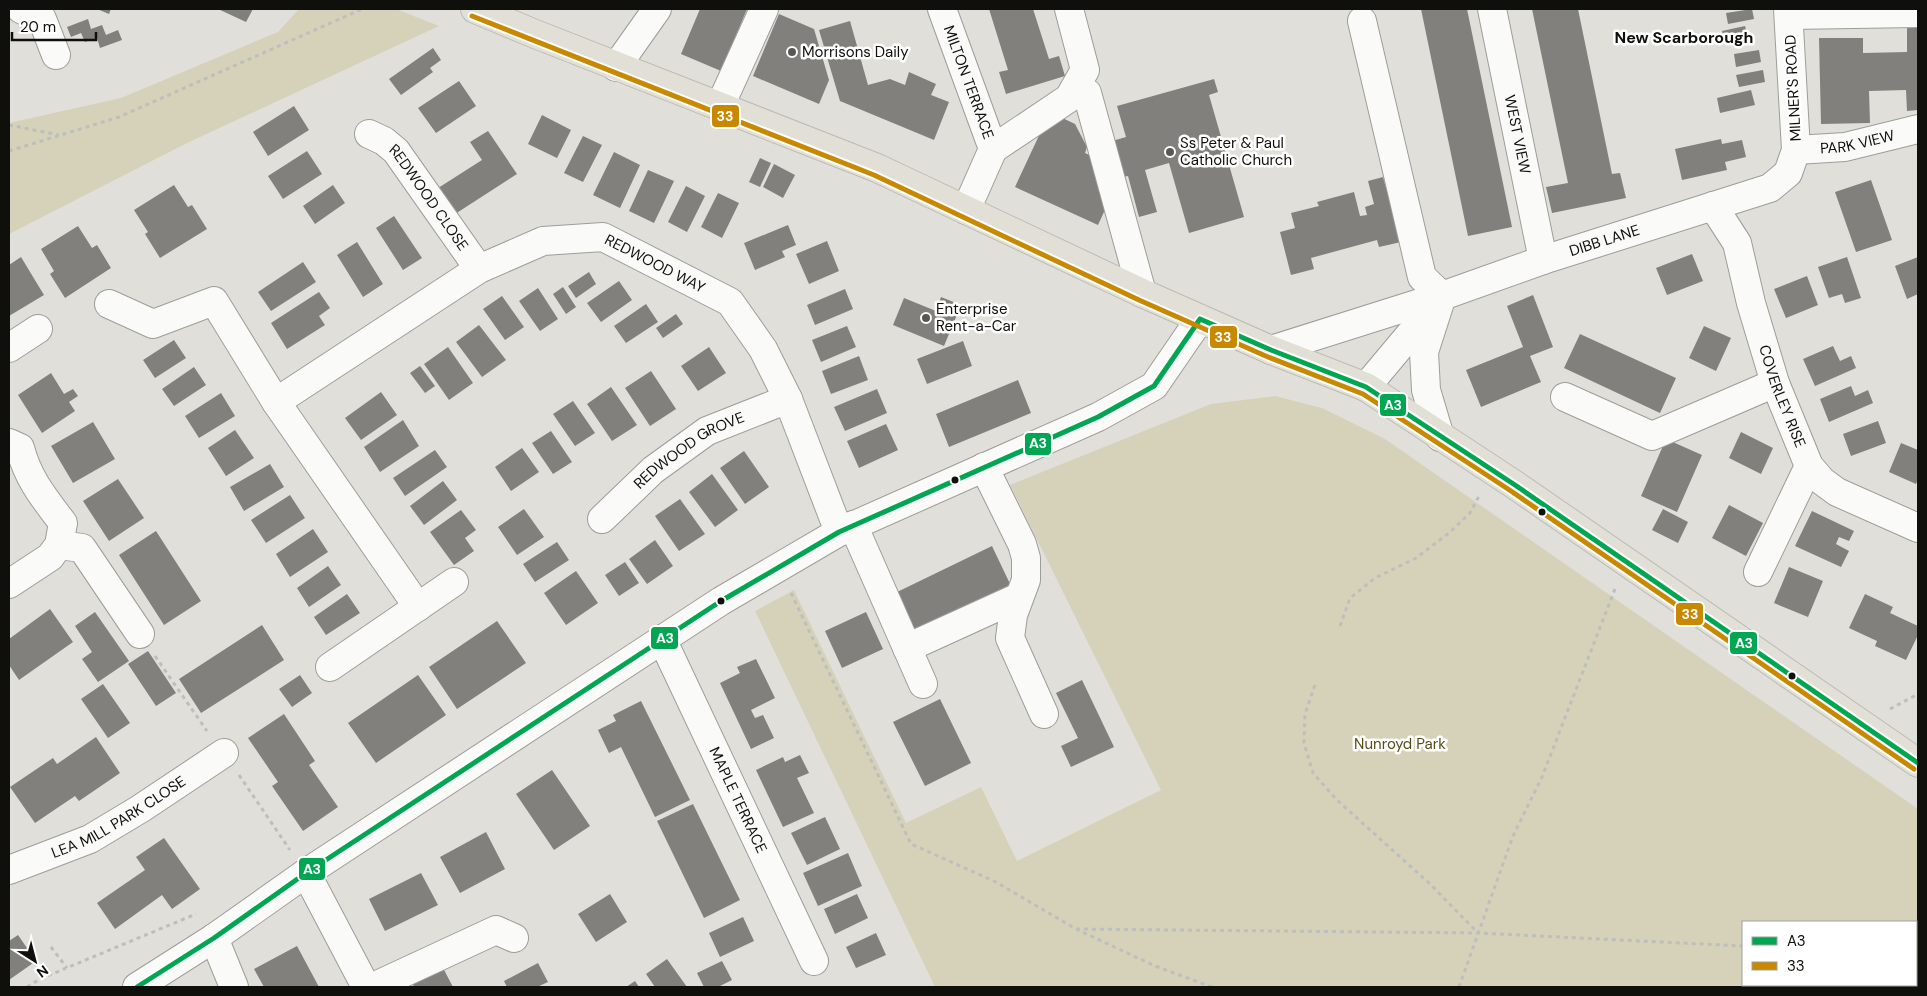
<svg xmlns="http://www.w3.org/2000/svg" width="1927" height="996" viewBox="0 0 1927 996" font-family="'DM Sans',sans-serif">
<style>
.green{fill:#d6d2b9;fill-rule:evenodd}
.building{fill:#81807c}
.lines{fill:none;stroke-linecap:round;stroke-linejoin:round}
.minor-casing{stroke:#9e9d99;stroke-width:30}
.major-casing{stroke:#bbbbb8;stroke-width:30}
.path{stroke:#bebebc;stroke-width:3;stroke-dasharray:4 4;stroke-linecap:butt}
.minor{stroke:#fafaf9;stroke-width:28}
.major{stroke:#e2e0d6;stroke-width:28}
.bus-1-casing{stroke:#fff;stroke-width:9}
.bus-2-casing{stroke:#fff;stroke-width:9}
.bus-1{stroke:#00a651;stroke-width:5}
.bus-2{stroke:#c98802;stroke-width:5}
.poi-dot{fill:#585853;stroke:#fff;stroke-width:2}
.bus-dot{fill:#0f0f0b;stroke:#fff;stroke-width:2}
.labels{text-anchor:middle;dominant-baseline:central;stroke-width:5;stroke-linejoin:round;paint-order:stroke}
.poi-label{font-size:15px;fill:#0f0f0b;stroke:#fff;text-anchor:start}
.street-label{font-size:15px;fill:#0f0f0b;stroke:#fff}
.park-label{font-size:15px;fill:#564e19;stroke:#fff}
.neighbourhood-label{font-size:16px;font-weight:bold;fill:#0f0f0b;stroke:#fff}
.line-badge{stroke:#fff;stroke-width:2}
.badge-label{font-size:14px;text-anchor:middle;font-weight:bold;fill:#fff}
</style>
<rect width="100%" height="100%" fill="#e0dfd9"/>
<path class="green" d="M299,9H396L439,26L187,143L9,234V123L121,98L278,32Z
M1275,396L1322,408L1385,439L1918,809V987H935L755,611L794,590L906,823L981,787L1017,861L1161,790L1010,485L1211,404ZM1743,922H1916V985H1743Z"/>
<path class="building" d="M97,9H111L109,14Z
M218,9H253L246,22Z
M700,9H747L721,71L681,54Z
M989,9H1033L1049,59L1059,56L1065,76L1006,94L999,72L1008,70Z
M1421,9H1467L1512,227L1468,236Z
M1532,9H1578L1612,174L1620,173L1626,198L1552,213L1546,187L1568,183Z
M1752,9L1754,19L1728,24L1726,13Z
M779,14L814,29L829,80L819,104L753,76Z
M88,19L91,29L102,25L106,35L118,30L122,40L100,48L97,38L85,42L81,33L71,37L67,27Z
M850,21L868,85L890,79L905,85L909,72L936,84L931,95L949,102L934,140L840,101L819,30Z
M1907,24H1918V110L1907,111L1906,90L1869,91L1870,123L1821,124L1819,38H1863V53L1907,52Z
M1745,26L1748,38L1725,43L1722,31Z
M433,48L441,60L430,68L433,72L401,95L389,79Z
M1759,50L1761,62L1736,67L1734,54Z
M1763,70L1765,82L1739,87L1736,75Z
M1214,79L1218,92L1209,95L1244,217L1189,233L1169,163L1145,170L1157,212L1139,217L1128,176L1123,177L1112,141L1126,137L1117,106Z
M459,81L476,106L436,133L418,108Z
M1751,90L1755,105L1720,113L1717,98Z
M294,106L309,130L268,156L253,132Z
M1050,112L1075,124L1087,147L1085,153L1098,159L1109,201L1098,225L1015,187Z
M542,115L571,130L557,158L528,144Z
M488,131L517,174L452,216L435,190L482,160L470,142Z
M583,136L602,145L583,182L564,173Z
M1721,139L1722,144L1742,140L1746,157L1725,162L1727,170L1682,180L1675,149Z
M307,151L322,174L283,199L268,176Z
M614,152L640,165L620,208L593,195Z
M760,158L771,163L760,187L749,182Z
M774,164L795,175L783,198L763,187Z
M648,170L674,181L654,223L629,211Z
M1383,177L1401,242L1379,247L1377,240L1311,258L1314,269L1291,275L1280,232L1295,228L1291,213L1319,206L1317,202L1354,192L1360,216L1367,215L1365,207L1374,204L1368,181Z
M1871,180L1892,240L1856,252L1835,192Z
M174,185L188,207L192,205L207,229L160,258L145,234L148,232L134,210Z
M333,185L345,203L315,224L303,206Z
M686,186L705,196L687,232L668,222Z
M718,193L739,203L722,238L701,227Z
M394,216L422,258L403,270L376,228Z
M788,225L796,245L782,251L785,257L755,270L744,243Z
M78,226L92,248L97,245L111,268L65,298L50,274L54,271L41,249Z
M827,241L839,271L809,284L796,254Z
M357,242L383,284L363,297L337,255Z
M1692,254L1703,281L1667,295L1656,268Z
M21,257L44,295L9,316V265Z
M1847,257L1861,298L1845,303L1842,294L1829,298L1818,267Z
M1918,257V294L1907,299L1895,266Z
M303,262L316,282L271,311L258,292Z
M589,272L596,284L576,298L568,286Z
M1807,276L1818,305L1786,318L1774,289Z
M619,281L632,300L601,322L587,303Z
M563,287L576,307L566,314L553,294Z
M538,288L558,319L540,331L519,301Z
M845,289L853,309L815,325L807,305Z
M319,292L330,308L319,316L325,325L287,349L271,323Z
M1533,295L1553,347L1530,356L1541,382L1481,407L1466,370L1523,347L1507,306Z
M502,296L524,327L505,340L483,309Z
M941,297L961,305L944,346L893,325L904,298L936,311Z
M646,304L658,322L626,343L614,326Z
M676,314L683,324L663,338L656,328Z
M479,325L506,360L482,377L456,342Z
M847,326L856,347L821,362L812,340Z
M1704,326L1731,338L1716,371L1689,358Z
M1580,334L1676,378L1660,413L1564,368Z
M174,340L186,358L155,378L143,360Z
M963,341L972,366L927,384L917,359Z
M1833,346L1840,361L1851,356L1856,368L1815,386L1803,359Z
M448,347L473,383L449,400L424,364Z
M709,347L726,373L698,391L681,366Z
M859,356L868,380L831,394L822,371Z
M420,366L435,386L425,393L410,373Z
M194,367L206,385L174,406L162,389Z
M651,371L676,409L650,426L625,388Z
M51,373L64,394L73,389L78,396L69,402L75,411L42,433L18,395Z
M1018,380L1031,413L949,447L936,414Z
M1851,386L1855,396L1868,390L1873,403L1829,422L1820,399Z
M611,387L637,425L612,441L587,404Z
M877,389L887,413L845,431L834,407Z
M381,392L397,415L361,440L345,418Z
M221,393L235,416L199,438L185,416Z
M573,401L595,433L575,446L553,414Z
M403,420L419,446L380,472L364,447Z
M1878,421L1886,443L1851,456L1843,434Z
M93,422L115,459L73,483L51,446Z
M886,424L898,450L859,468L847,441Z
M235,430L254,458L226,476L208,448Z
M551,431L572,462L553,474L532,443Z
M1741,432L1773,448L1761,474L1729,458Z
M1666,439L1702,455L1677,512L1641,496Z
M1901,443L1918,450V479L1916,484L1889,472Z
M522,448L539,472L511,491L495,467Z
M435,450L447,467L405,496L393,478Z
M744,451L769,487L745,504L720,468Z
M270,464L284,487L244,511L230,487Z
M712,474L738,510L715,527L689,492Z
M118,479L144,518L109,541L83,501Z
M443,481L457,500L424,525L410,506Z
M290,495L305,518L266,543L251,520Z
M680,499L705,534L679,551L655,516Z
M1729,505L1763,523L1746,556L1712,538Z
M524,509L544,537L517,555L498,527Z
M1663,509L1688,522L1678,543L1652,530Z
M461,510L476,530L465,538L474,551L454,565L430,532Z
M1812,511L1854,531L1849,541L1839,537L1836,544L1849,551L1841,567L1795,546Z
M313,529L328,552L290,577L276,554Z
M156,531L201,601L164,625L119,555Z
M655,540L673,566L647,584L629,559Z
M557,542L569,560L535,582L523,564Z
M992,546L1011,586L912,634L893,594Z
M625,562L639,583L619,596L605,575Z
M328,566L341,585L309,607L297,588Z
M1789,567L1823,581L1808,617L1774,603Z
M576,571L598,603L566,625L544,593Z
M347,594L360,613L326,635L314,617Z
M1865,594L1893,607L1890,613L1918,626V635L1906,660L1875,646L1877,641L1849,628Z
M50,609L73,642L19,680L9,665V639Z
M95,612L129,661L98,682L82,659L92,652L75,626Z
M866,612L883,649L842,668L825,631Z
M497,621L526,663L457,709L429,667Z
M262,625L284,660L201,713L179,679Z
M148,651L176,693L156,706L128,664Z
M756,659L775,698L751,710L755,718L763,715L774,738L751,749L720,683L740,673L737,667Z
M300,675L312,693L292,707L279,689Z
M418,675L446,715L376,763L348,723Z
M1082,680L1114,747L1071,767L1061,746L1078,738L1056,693Z
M103,684L130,723L108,738L81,699Z
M940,699L971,763L925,786L893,722Z
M641,701L690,800L655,817L621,747L609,753L598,730L616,721L613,715Z
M284,714L315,761L309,765L338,807L303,831L272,786L278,782L248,738Z
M96,737L120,773L79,801L75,796L35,823L10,787L53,758L57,764Z
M800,755L809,773L797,778L814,813L783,827L756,770L783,757L785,762Z
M552,770L590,826L554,850L516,794Z
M693,804L740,900L704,918L657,821Z
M825,817L840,849L807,865L791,833Z
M486,832L505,869L460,893L440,857Z
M164,838L200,889L172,909L162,895L115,929L97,903L145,870L136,857Z
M848,853L862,886L818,906L803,873Z
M421,873L438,905L385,931L369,899Z
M610,894L627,922L596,942L578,914Z
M857,894L868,918L835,934L824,909Z
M743,917L754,941L720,957L709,933Z
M876,933L886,955L856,968L846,947Z
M18,935L36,961L9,980V941Z
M297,946L319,987H264L254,969Z
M667,959L687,987H655L646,974Z
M722,961L732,980L718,987H704L697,973Z
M538,963L548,982L537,987H507L504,981Z
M443,968L453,987H414L413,984Z
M635,981L639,987H626Z"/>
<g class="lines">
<defs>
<g id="minor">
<path d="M21,9L42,19L56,55"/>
<path id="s1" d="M942,9L993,149L966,210"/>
<path id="s2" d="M1492,9L1543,260"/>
<path d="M1789,15L1918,13"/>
<path d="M1362,21L1422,277L1442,296"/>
<path d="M616,67L657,9"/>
<path d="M1087,93L1142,293"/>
<path d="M720,106L764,9"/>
<path id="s3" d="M369,134L384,141L396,151L479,269"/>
<path d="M993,149L1069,98L1085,70L1069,9"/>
<path id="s4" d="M1796,150L1845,147L1918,129"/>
<path id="s5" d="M1713,206L1737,243L1751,303L1775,383L1809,466L1822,481L1837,492L1918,528"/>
<path d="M109,304L153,324L214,301L276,402L418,607"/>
<path d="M9,348L38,329"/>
<path id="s6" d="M1271,350L1442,296L1543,260L1770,188L1788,173L1796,150L1788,9"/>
<path d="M1366,387L1433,307"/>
<path d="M1565,397L1652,436L1775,383"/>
<path id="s7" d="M276,402L479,269L543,241L603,237L730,302L763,349L788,399L839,532"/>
<path d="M1440,437L1426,390L1424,352L1442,296"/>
<path d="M9,443L20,448C28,479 44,498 63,523L59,545L50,557L9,584"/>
<path d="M984,467L1022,544L1026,558V580L1013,615L1010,638L1044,714"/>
<path id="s8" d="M602,519L653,470L707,431L788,399"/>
<path d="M853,525L923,684"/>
<path d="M59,545L82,548L140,634"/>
<path d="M1758,572L1809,466"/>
<path id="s9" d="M662,639L814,961"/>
<path d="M907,648L1019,597"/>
<path d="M330,667L454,582"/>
<path id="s10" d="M9,870L90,839L140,809L224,753"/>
<path d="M306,873L366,987"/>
<path d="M214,938L234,987"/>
<path d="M137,987L214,938L306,873L721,601L839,532L1098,417L1154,386L1200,319"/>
<path d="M373,987L496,930L514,938"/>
</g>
<path id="major" d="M475,9L535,34L877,168L1142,293L1271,350L1366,387L1515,485L1918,763"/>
</defs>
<use href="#minor" class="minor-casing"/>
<use href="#major" class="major-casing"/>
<path class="path" d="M9,125L59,135
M9,151L119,117L362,9
M791,593L911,844L994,881L1076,929L1155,966L1212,987
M1340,626L1350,598L1375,578L1416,558L1449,533L1470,513L1479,496
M155,656L207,731
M1315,685L1305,714L1304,743L1313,773L1337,800L1429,883L1478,933
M1890,709L1918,694
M239,775L290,850
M1076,929L1478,933L1743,946
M51,947L67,968
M1916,956H1918
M27,987L40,979L196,914
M1459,987L1513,836L1542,777L1615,589"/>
<use href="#minor" class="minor"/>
<use href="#major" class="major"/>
<defs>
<path id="bus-1" d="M1200,319L1271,350L1366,387L1515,485L1918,763
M137,987L214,938L306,873L721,601L839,532L1098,417L1154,386L1200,319"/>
<path id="bus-2" d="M472,16L874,175L1139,300L1268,357L1363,394L1511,491L1914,769"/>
</defs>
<use href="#bus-1" class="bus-1-casing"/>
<use href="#bus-2" class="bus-2-casing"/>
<use href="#bus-1" class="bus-1"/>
<use href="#bus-2" class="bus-2"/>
</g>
<g class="poi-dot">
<circle cx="792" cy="52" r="5"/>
<circle cx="1170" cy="152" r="5"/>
<circle cx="926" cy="318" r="5"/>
</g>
<g class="bus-dot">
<circle cx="955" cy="480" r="4.5"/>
<circle cx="1542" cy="512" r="4.5"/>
<circle cx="721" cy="601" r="4.5"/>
<circle cx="1792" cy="676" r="4.5"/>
</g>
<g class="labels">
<g class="poi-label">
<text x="802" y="52">Morrisons Daily</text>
<text x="1180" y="143">Ss Peter &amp; Paul<tspan x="1180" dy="17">Catholic Church</tspan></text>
<text x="936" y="309">Enterprise<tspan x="936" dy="17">Rent-a-Car</tspan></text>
</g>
<g class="street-label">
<text stroke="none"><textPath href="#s1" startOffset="78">MILTON TERRACE</textPath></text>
<text transform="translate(1793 88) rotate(-93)">MILNER'S ROAD</text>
<text stroke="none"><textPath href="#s2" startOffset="128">WEST VIEW</textPath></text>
<text stroke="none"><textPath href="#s4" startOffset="62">PARK VIEW</textPath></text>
<text stroke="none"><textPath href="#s3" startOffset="89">REDWOOD CLOSE</textPath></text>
<text stroke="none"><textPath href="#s6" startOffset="351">DIBB LANE</textPath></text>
<text stroke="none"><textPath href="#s7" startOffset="431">REDWOOD WAY</textPath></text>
<text stroke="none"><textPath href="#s5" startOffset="204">COVERLEY RISE</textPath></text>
<text stroke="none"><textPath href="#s8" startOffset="112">REDWOOD GROVE</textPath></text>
<text stroke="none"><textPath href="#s9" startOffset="178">MAPLE TERRACE</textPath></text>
<text stroke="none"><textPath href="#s10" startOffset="122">LEA MILL PARK CLOSE</textPath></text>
</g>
<g class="park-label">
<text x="1400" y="744">Nunroyd Park</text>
</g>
<g class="neighbourhood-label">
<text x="1684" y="37">New Scarborough</text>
</g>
</g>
<g class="line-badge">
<rect x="711" y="104" width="29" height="24" rx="5" fill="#c98802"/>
<rect x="1209" y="325" width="29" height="24" rx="5" fill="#c98802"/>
<rect x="1379" y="393" width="28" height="24" rx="5" fill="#00a651"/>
<rect x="1024" y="432" width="28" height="24" rx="5" fill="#00a651"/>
<rect x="1675" y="602" width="29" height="24" rx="5" fill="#c98802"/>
<rect x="650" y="626" width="29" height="24" rx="5" fill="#00a651"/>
<rect x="1729" y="631" width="29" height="24" rx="5" fill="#00a651"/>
<rect x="298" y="857" width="28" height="24" rx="5" fill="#00a651"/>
</g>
<g class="badge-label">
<text x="725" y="121">33</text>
<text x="1223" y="342">33</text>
<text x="1393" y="410">A3</text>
<text x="1038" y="448">A3</text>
<text x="1690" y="619">33</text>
<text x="665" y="643">A3</text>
<text x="1744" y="648">A3</text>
<text x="312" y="874">A3</text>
</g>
<rect width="1927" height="996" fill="none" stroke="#0f0f0b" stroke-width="20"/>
<rect x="1742" y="921" width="175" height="65" fill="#ffffff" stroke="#9f9f9d"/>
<rect x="1752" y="937" width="25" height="8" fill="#00a651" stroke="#9f9f9d"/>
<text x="1787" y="946" font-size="15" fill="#0f0f0b">A3</text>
<rect x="1752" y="962" width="25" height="8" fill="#c98802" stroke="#9f9f9d"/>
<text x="1787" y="971" font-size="15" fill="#0f0f0b">33</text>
<g transform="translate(35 961) rotate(144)" stroke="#ffffff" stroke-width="4" paint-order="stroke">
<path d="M0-4L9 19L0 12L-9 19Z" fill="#0f0f0b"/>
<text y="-8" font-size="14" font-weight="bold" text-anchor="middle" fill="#0f0f0b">N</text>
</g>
<path d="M12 32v8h84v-8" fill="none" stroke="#0f0f0b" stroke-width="2.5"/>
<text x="20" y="32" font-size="15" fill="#0f0f0b" stroke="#ffffff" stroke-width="4" paint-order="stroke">20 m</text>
</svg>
